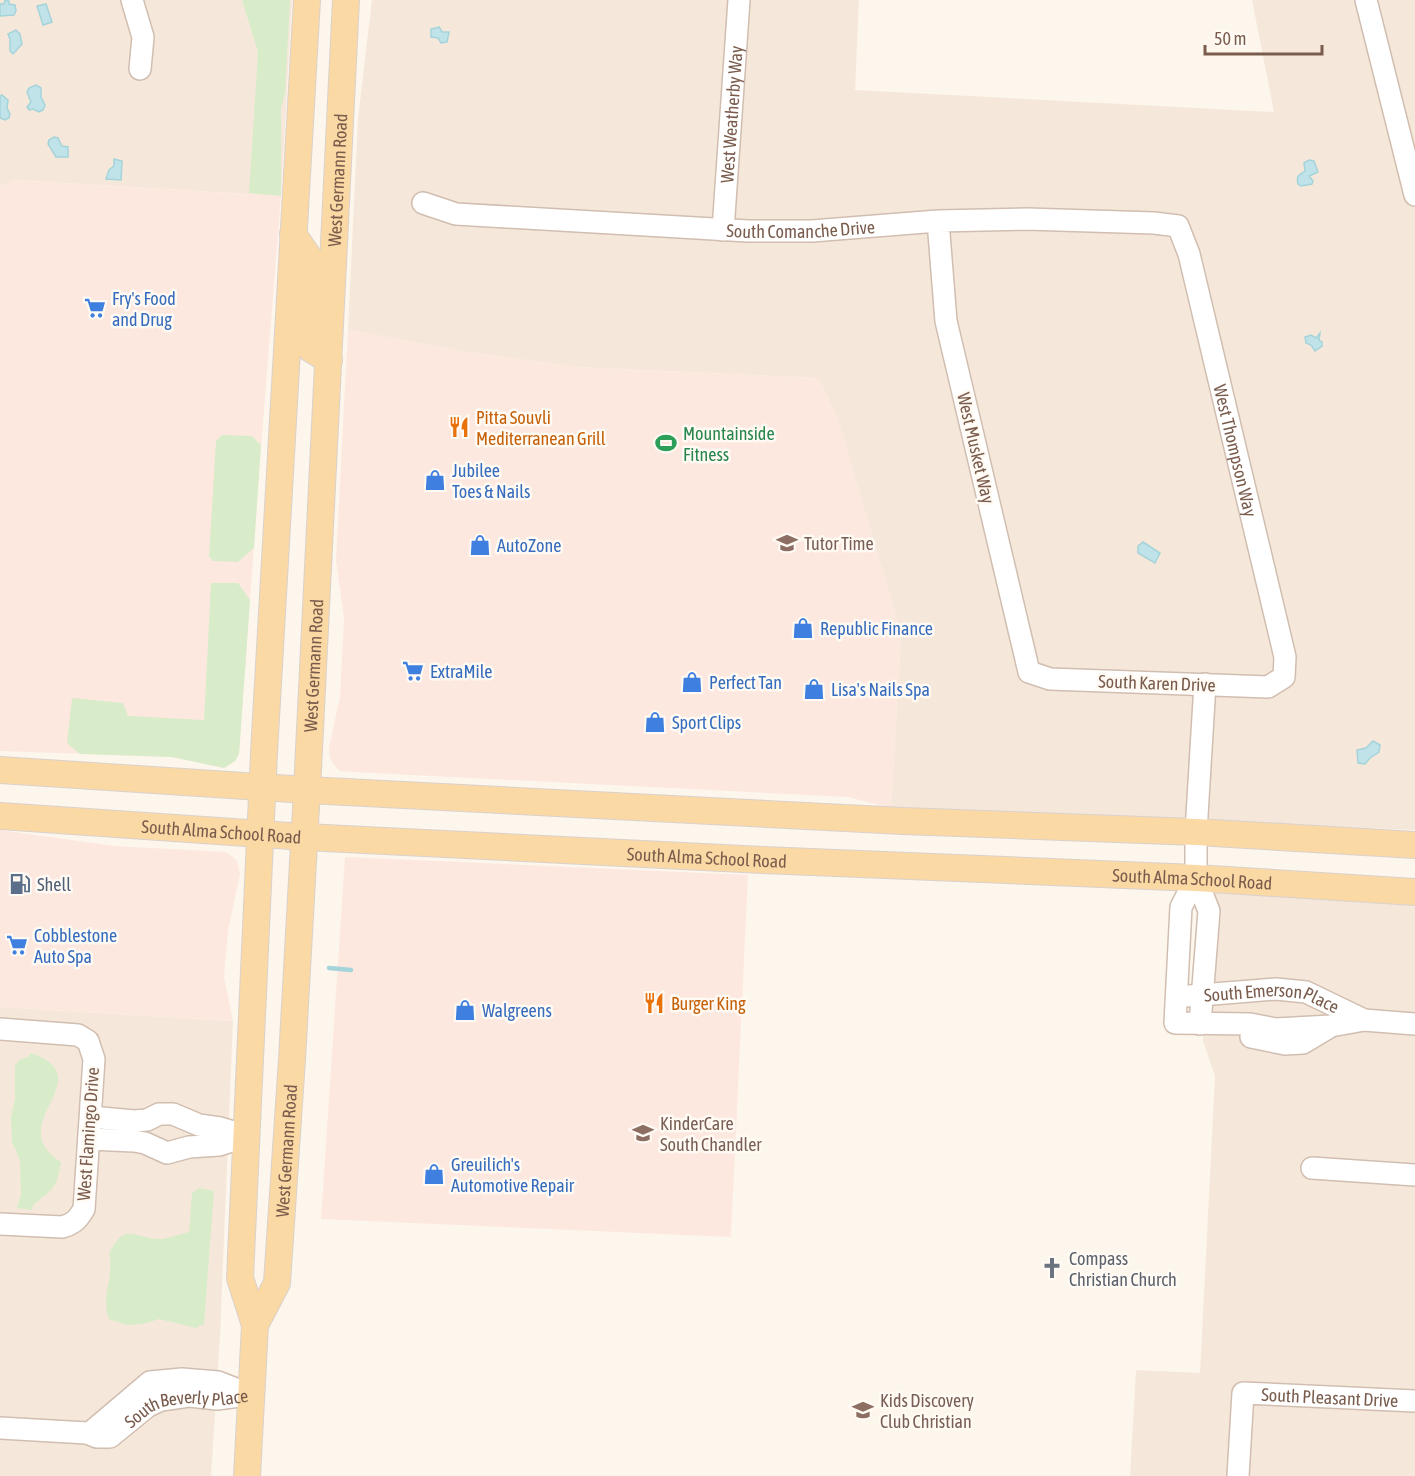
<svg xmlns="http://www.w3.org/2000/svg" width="1415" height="1476" viewBox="0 0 1415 1476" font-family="'Asap Condensed',sans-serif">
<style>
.residential{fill:#f5e8da}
.commercial{fill:#fde8e0}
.green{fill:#d8ecc9}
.water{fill:#bfe3e8;stroke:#a5d3da;stroke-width:1.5}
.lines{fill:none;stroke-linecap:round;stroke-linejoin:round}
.stream{stroke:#a5d3da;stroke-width:4.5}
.minor-casing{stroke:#d1beb0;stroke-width:24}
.major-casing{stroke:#dad1cd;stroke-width:28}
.minor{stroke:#fff;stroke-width:21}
.major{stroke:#fbd9a5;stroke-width:26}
.labels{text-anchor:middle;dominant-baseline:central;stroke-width:5;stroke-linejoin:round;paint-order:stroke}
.street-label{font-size:18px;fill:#7a5c4d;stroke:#fffaf3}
.shop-label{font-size:18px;fill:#366cbe;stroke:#fffaf3;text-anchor:start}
.food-label{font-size:18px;fill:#c56008;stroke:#fffaf3;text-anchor:start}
.leisure-label{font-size:18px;fill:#27864d;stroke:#fffaf3;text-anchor:start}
.education-label{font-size:18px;fill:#785e54;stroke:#fffaf3;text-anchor:start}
.service-label{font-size:18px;fill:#4e5e75;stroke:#fffaf3;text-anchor:start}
.worship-label{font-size:18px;fill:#5b616d;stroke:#fffaf3;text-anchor:start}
</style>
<rect width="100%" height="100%" fill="#fdf6ec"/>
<path class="residential" d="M0,0H292L281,196L15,180L0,187Z
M372,0H859L855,90L1274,112L1252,0H1415V830L891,808L901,634L838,420L818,378L576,367L461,351L348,330L358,118Z
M1211,892L1415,904V1476H1130L1136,1370L1200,1373L1215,1076L1203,1041Z
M0,1007L233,1021L220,1336L211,1476H0Z"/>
<path class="commercial" d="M14,180L281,196L260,461L239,754L235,761L224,768L172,757L0,751V187Z
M348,330L461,351L576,367L818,378L838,420L901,634L891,808L848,797L354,772L340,771L334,765L330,758L329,749L340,696L344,618L336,560Z
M0,830L114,846L226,852L233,857L237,861L240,874L228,930L224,977L233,1021L0,1007Z
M345,857L748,875L731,1237L321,1219Z"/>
<path class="green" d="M242,0H290L285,93L281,108V196L249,193L258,52Z
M222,435L252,436L261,445L254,548L238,562L213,561L209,556L216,441Z
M211,583H238L250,600L239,754L235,761L224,768L172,757L80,754L67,743L72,698L123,703L128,716L204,720Z
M31,1053C104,1078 0,1124 61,1162C56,1190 54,1188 33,1205L32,1210L17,1208L21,1195L20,1160L12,1142L11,1117L15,1099V1066L19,1060L28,1057Z
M199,1188L214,1191L204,1324L196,1328L159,1319L143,1324L126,1325L109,1319C100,1296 115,1278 109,1254C123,1224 130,1235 156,1239C166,1240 179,1234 189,1232L192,1193Z"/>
<path class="water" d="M5,0L9,1V4L15,5L16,11L14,15L0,16V4H4Z
M46,4L52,22L43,25L37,6Z
M439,27L442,32H449L447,42L441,43L438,38L431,37V29Z
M16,30L20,34L22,44L13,54L10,51V39L8,34Z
M36,85L41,88V97L45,105L43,110L39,112L33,109L29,110L27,107L31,102L27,92L29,88Z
M2,95L8,100L7,108L10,114L9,118L5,120L0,118V96Z
M54,137L58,138L62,146L68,147V157H56L48,144L49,140Z
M114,159L122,161L121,180L106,179L109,170L114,166Z
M1309,160L1314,161L1318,172L1309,176L1313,181L1312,184L1301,186L1298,184C1296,175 1299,175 1305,171L1304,163Z
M1320,333L1319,340L1322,342V346L1315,351L1311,345L1306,343L1305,337L1311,335L1316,338Z
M1143,542L1160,553L1155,563L1138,553V546Z
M1373,741L1380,745L1379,752L1370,758L1365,764L1358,763L1357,750L1366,748Z"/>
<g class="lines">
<path class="stream" d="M329,968L351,970"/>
<defs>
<g id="minor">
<path d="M132,0L143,37L140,69"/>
<path d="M1366,0L1415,195"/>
<path id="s1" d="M423,203L456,214L748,231H812L938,221L1027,219L1154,223L1178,226L1189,254L1285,657L1284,677L1268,687L1050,679L1029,672L946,321L938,221"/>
<path id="s2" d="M723,230L739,0"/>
<path d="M1196,878L1181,907L1175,1023L1250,1024L1276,1029L1331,1026L1364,1020L1415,1024"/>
<path id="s3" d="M1189,996L1276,989L1306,992L1364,1020"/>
<path d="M1200,1024L1209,911L1196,878V832L1205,684"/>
<path d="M0,1029L78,1035L88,1041L94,1059L84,1209C78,1219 74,1224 62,1227L0,1224"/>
<path d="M1251,1037L1285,1044L1303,1043L1328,1028"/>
<path d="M91,1117L134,1121L147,1120L159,1114H173L199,1125L220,1128L247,1136"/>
<path d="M89,1139L134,1141L145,1143L167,1153L189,1147L219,1145L247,1136"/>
<path d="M1312,1168L1415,1175"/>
<path d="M0,1428L87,1433L91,1432L150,1382L182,1379L218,1382L251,1395"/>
<path id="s4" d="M87,1433L97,1437H110L148,1406L161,1400L189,1396L217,1399L247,1395"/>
<path id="s5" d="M1238,1476L1243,1393L1415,1401"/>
</g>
<g id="major">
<path d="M293,234L312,262L308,339L311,349L329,360"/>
<path d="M0,770L307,790L903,821L1196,832L1415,845"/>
<path id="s6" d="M0,816L305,837L763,860L1196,878L1415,892"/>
<path id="s7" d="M255,1325L277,1283L292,1059L307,790L346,0"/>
<path d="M247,1476L255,1325L240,1278L264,753L307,0"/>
</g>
</defs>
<use href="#minor" class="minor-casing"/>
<use href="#major" class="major-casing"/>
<use href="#minor" class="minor"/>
<use href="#major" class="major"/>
</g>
<defs>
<symbol id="supermarket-bare" viewBox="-9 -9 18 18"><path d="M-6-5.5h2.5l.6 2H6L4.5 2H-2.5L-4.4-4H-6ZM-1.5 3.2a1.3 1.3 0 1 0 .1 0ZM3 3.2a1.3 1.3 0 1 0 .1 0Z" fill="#3f7fe0" stroke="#fffaf3" stroke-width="2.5" paint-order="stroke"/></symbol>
<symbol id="restaurant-bare" viewBox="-9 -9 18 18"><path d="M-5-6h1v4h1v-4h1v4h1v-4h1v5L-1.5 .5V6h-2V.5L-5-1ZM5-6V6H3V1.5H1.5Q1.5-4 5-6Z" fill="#e8710a" stroke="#fffaf3" stroke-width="2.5" paint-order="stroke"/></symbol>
<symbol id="stadium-bare" viewBox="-9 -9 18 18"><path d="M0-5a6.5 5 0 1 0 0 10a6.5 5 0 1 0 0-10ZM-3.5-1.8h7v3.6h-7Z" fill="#2e9e5b" stroke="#fffaf3" stroke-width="2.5" paint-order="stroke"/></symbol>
<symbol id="shop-bare" viewBox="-9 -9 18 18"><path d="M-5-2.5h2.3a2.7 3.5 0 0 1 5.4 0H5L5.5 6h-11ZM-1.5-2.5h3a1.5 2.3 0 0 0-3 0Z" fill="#3f7fe0" stroke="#fffaf3" stroke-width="2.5" paint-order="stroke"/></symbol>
<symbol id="school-bare" viewBox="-9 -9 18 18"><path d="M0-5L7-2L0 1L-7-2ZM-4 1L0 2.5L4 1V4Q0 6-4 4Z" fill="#8d6e63" stroke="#fffaf3" stroke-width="2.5" paint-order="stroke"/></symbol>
<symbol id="fuel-bare" viewBox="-9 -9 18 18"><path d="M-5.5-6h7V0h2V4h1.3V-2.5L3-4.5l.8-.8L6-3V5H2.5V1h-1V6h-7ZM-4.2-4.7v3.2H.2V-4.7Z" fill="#5c6f8a" stroke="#fffaf3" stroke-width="2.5" paint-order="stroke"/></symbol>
<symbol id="church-bare" viewBox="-9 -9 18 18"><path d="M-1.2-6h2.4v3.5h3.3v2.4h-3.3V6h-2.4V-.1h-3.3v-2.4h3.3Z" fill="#6b7280" stroke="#fffaf3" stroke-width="2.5" paint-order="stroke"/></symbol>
</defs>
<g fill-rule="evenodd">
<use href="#supermarket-bare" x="80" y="293" width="30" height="30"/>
<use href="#restaurant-bare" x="444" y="412" width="30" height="30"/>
<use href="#stadium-bare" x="651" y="428" width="30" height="30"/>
<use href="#shop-bare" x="420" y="465" width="30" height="30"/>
<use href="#school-bare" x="772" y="528" width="30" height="30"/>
<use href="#shop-bare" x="465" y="530" width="30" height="30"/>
<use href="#shop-bare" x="788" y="613" width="30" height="30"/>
<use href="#supermarket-bare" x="398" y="656" width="30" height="30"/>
<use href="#shop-bare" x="677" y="667" width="30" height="30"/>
<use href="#shop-bare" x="799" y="674" width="30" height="30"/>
<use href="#shop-bare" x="640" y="707" width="30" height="30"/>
<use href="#fuel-bare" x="5" y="869" width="30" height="30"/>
<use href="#supermarket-bare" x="2" y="930" width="30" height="30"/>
<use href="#restaurant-bare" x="639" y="988" width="30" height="30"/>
<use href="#shop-bare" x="450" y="995" width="30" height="30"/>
<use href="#school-bare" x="628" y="1118" width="30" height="30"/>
<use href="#shop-bare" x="419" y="1159" width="30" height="30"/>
<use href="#church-bare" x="1037" y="1253" width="30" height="30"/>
<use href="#school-bare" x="848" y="1395" width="30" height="30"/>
</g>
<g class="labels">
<g class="street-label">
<text stroke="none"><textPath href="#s2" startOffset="116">West Weatherby Way</textPath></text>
<text stroke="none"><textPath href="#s7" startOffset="1152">West Germann Road</textPath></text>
<text stroke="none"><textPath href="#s1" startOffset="380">South Comanche Drive</textPath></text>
<text transform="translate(976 448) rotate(77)">West Musket Way</text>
<text stroke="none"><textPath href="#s1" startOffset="990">West Thompson Way</textPath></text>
<text stroke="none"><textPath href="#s7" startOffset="666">West Germann Road</textPath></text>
<text transform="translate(1157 683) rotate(2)">South Karen Drive</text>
<text stroke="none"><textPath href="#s6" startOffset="222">South Alma School Road</textPath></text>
<text stroke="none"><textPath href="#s6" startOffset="708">South Alma School Road</textPath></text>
<text stroke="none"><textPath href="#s6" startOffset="1194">South Alma School Road</textPath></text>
<text stroke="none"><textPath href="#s3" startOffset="84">South Emerson Place</textPath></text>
<text transform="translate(88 1134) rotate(-86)">West Flamingo Drive</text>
<text stroke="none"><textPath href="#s7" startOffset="180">West Germann Road</textPath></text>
<text stroke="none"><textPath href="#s5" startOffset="170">South Pleasant Drive</textPath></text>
<text stroke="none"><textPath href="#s4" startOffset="110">South Beverly Place</textPath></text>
</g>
<g class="shop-label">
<text x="112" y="298">Fry's Food<tspan x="112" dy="21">and Drug</tspan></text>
<text x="452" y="470">Jubilee<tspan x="452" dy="21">Toes &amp; Nails</tspan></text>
<text x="497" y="545">AutoZone</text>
<text x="820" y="628">Republic Finance</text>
<text x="430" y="671">ExtraMile</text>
<text x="709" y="682">Perfect Tan</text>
<text x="831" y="689">Lisa's Nails Spa</text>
<text x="672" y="722">Sport Clips</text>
<text x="34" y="935">Cobblestone<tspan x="34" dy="21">Auto Spa</tspan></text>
<text x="482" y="1010">Walgreens</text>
<text x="451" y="1164">Greuilich's<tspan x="451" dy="21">Automotive Repair</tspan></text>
</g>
<g class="food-label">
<text x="476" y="417">Pitta Souvli<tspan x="476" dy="21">Mediterranean Grill</tspan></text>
<text x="671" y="1003">Burger King</text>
</g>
<g class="leisure-label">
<text x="683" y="433">Mountainside<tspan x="683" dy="21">Fitness</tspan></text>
</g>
<g class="education-label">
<text x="804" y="543">Tutor Time</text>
<text x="660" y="1123">KinderCare<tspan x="660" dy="21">South Chandler</tspan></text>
<text x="880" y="1400">Kids Discovery<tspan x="880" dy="21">Club Christian</tspan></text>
</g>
<g class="service-label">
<text x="37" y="884">Shell</text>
</g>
<g class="worship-label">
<text x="1069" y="1258">Compass<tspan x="1069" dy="21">Christian Church</tspan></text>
</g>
</g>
<path d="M1205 45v9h117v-9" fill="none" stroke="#7a5c4d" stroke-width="3"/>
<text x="1214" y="45" font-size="18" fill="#7a5c4d" stroke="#fffaf3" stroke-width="4.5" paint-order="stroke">50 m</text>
</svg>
